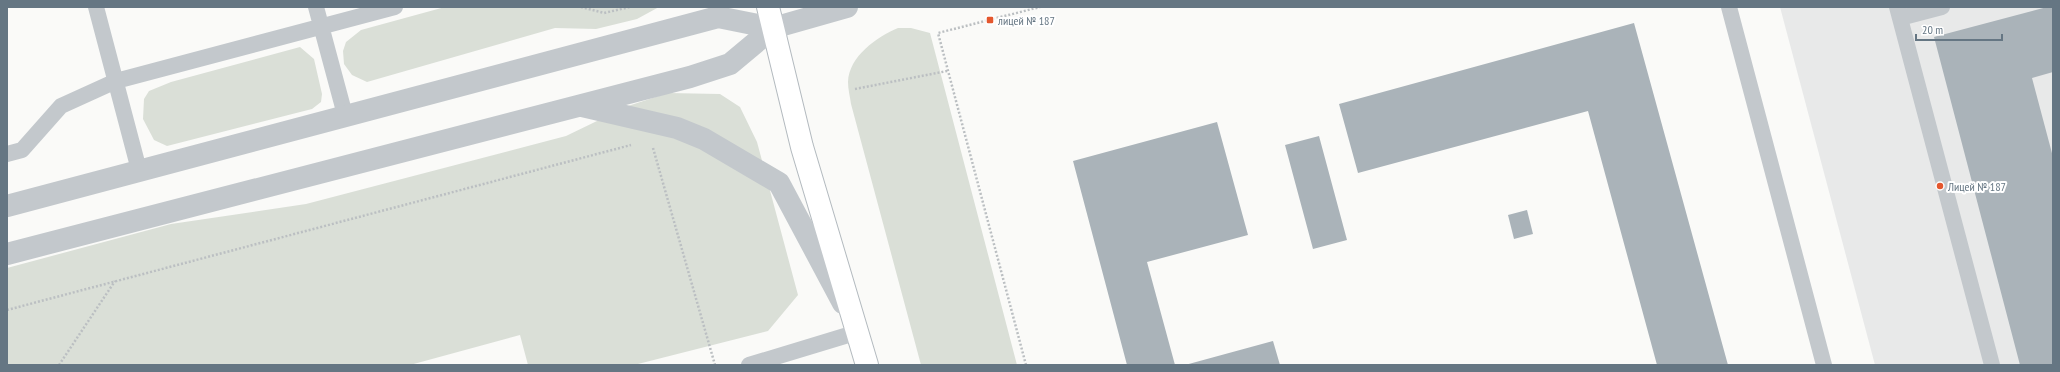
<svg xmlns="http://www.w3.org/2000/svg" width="2060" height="372" viewBox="0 0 2060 372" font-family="'PT Sans Narrow',sans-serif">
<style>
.built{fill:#e8e9e9}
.green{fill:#dadfd7}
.building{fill:#aab3b9}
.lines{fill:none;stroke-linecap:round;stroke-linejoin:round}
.secondary-casing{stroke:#b3babf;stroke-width:24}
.path{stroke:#bbbfc2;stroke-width:2.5;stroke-dasharray:2 2;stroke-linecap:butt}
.service{stroke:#c3c8cc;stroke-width:16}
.minor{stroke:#c3c8cc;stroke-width:22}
.tertiary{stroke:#c3c8cc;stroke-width:22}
.secondary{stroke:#fff;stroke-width:22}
.poi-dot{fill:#e4572e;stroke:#fff;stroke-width:1.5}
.labels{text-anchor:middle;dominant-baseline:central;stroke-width:4;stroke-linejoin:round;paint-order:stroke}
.poi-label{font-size:12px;fill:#657683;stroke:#fff;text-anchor:start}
</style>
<rect width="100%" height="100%" fill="#fafaf8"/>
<path class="built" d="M1780,7H2053V365H1875Z"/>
<path class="green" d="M445,7H659L637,19L596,29L555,28L367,82L352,75L344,64L343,51L346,42L361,30Z
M898,28H911L930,33L1017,365H921L851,104C850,97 848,89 848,82C849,56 877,37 898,28Z
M300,47L314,59L322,94L321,102L312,109L167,146L154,140L143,119L144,99L149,91L171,82Z
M668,93L720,94L740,107L757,142L798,295L768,331L634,365H528L520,335L410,365H7V268L171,224L306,204L566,136L628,106Z"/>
<path class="building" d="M2047,7H2053V72L2032,78L2053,157V365H2020L1934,37Z
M1634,23L1728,365H1657L1588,111L1358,173L1339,104Z
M1217,122L1248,235L1147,262L1175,365H1127L1073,161Z
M1319,136L1347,240L1313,249L1285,145Z
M1527,210L1533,234L1514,239L1508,215Z
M1273,341L1280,365H1185Z"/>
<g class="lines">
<defs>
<path id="secondary" d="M768,7L802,147L867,365"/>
</defs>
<use href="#secondary" class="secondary-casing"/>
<path class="path" d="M581,7L604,13L630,7
M855,89L947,71
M653,148L715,365
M7,310L631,145
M59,365L115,281
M1026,365L938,33L1040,7"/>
<path class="service" d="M96,7L139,170
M316,7L345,115
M1729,7L1824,365
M1897,7L1992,365
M1900,18L1942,7
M7,154L22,150L61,106L116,81L395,7
M749,365L858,332"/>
<path class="minor" d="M582,106L677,128L704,139L779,183L843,303
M7,206L718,17L773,28
M7,254L690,77L730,64L773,28"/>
<path class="tertiary" d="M773,28L847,7"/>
<use href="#secondary" class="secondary"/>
</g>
<g class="poi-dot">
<rect x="986" y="16" width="8" height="8" rx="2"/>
<circle cx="1940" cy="186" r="4"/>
</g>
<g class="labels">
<g class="poi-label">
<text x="998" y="20">лицей № 187</text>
<text x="1948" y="186">Лицей № 187</text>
</g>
</g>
<rect width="2060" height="372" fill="none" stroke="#657683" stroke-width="16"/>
<path d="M1916 34v6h86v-6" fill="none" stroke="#657683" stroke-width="2"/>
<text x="1922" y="34" font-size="12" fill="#657683" stroke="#ffffff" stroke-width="3" paint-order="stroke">20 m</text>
</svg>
